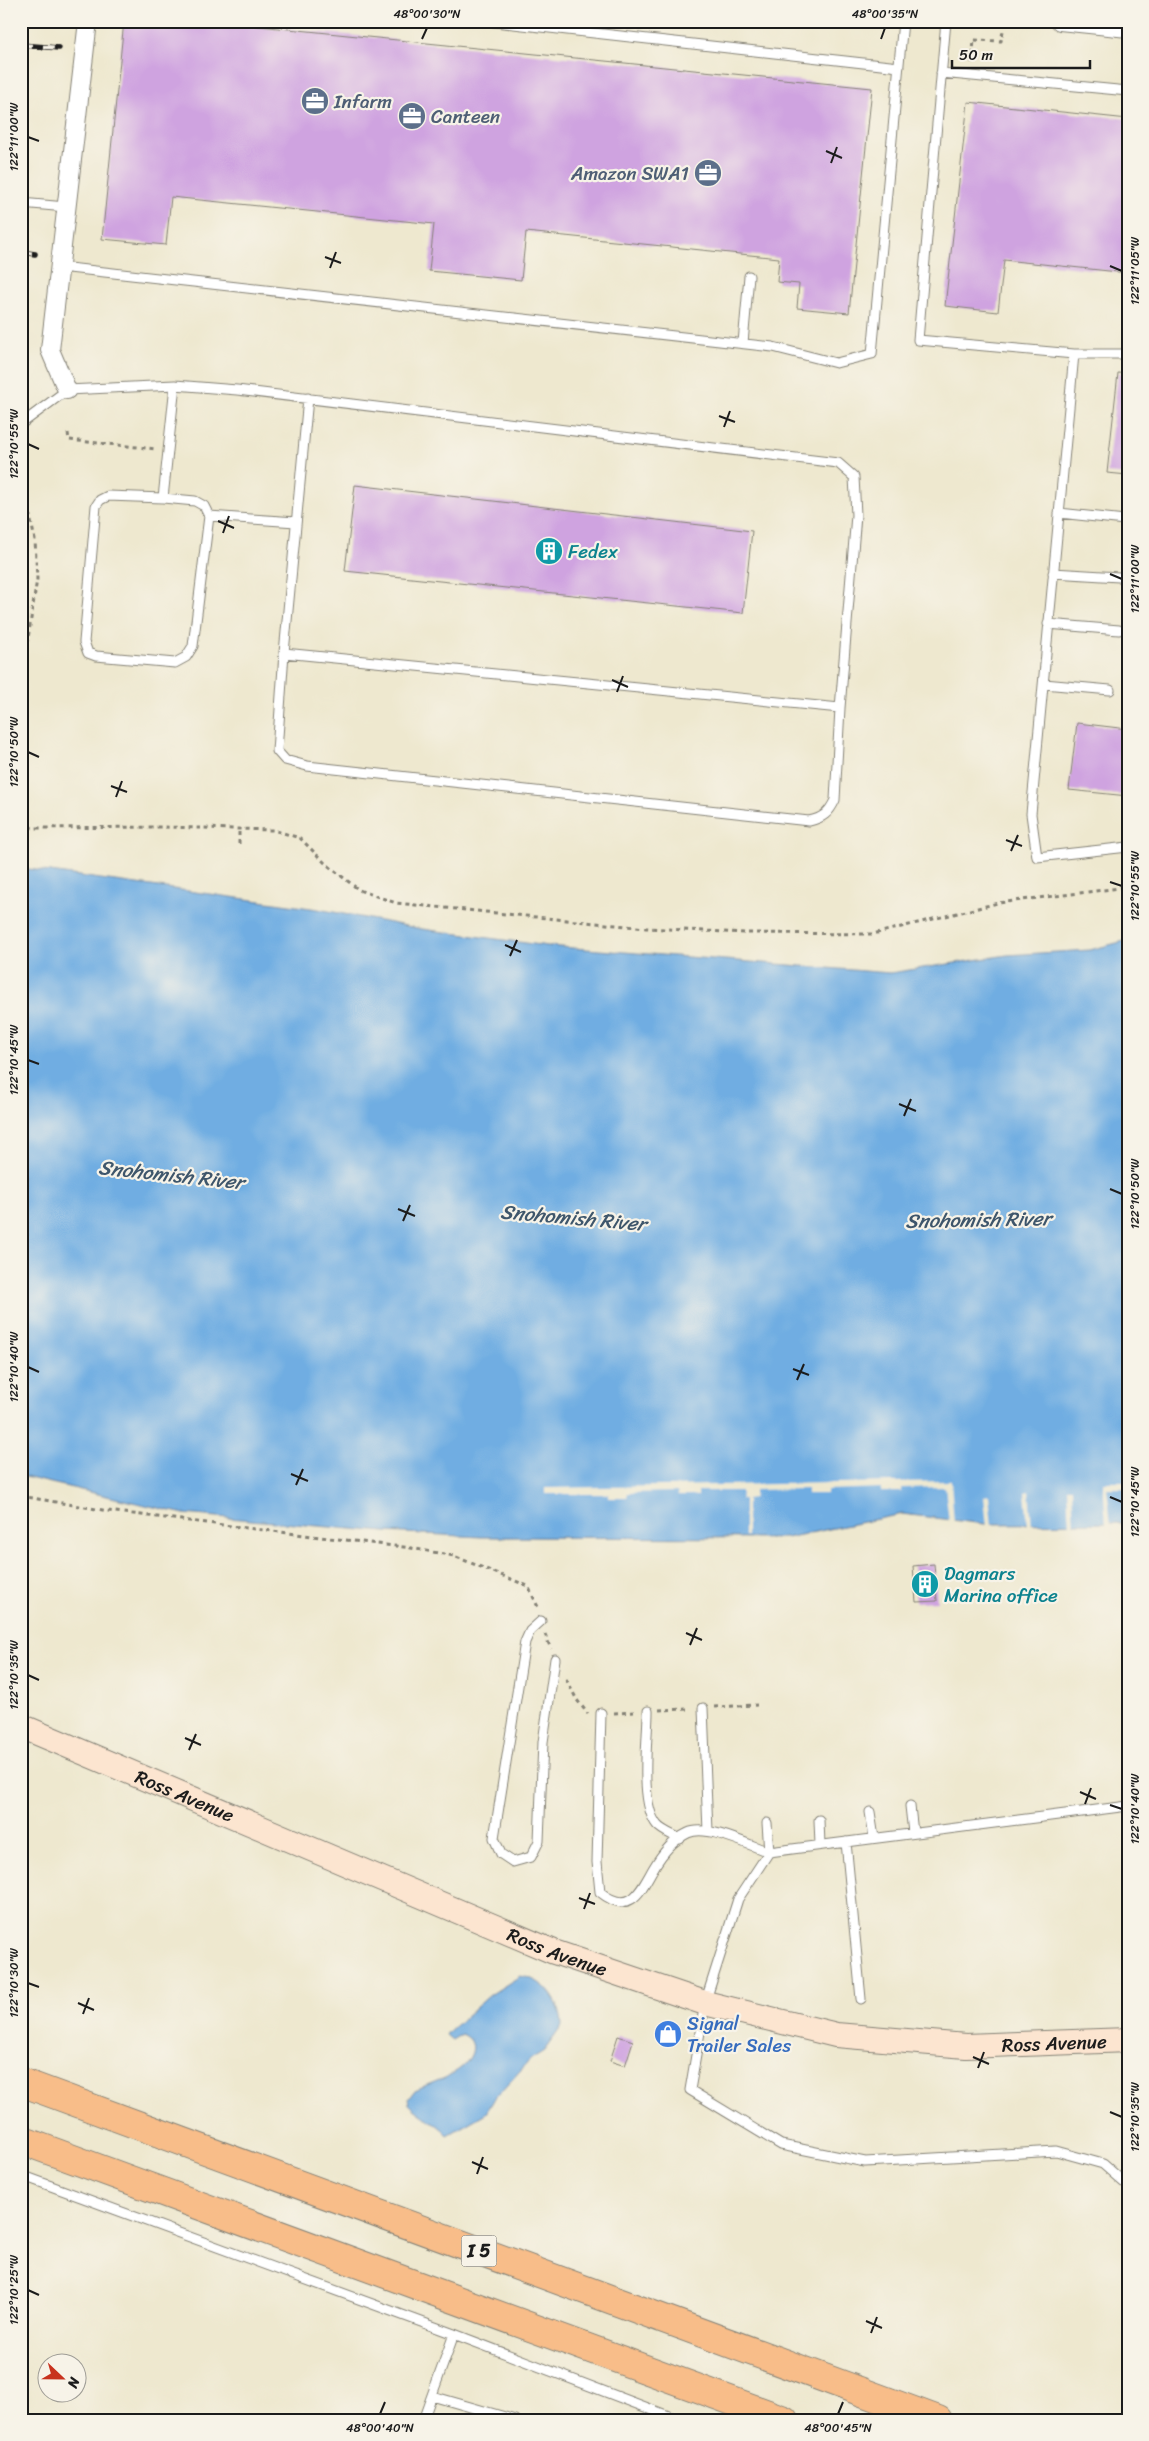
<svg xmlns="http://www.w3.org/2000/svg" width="1149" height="2441" viewBox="0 0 1149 2441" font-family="Sriracha,sans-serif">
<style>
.water{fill:#70ade2;stroke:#46647f}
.pier{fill:#eee8cf}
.building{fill:#cfa3e0}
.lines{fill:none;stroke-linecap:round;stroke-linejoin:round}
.lane-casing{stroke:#858276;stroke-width:11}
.street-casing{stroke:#858276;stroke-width:20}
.secondary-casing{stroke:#858276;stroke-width:26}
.highway-casing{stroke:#858276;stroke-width:30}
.path{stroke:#858276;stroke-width:3;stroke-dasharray:4 4;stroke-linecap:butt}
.lane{stroke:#fff;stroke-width:9}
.street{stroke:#fff;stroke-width:18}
.secondary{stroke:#fce5d0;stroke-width:24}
.highway{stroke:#f8bd89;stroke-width:28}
.rail-casing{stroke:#1c1c1c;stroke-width:5.5}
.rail{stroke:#f7f3e8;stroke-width:4;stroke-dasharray:11;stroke-linecap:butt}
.ticks{fill:none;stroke:#1c1c1c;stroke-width:2}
.labels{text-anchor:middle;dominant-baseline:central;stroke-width:4.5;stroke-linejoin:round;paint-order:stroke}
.shield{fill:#f7f3e8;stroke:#5e5c59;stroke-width:1}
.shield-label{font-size:18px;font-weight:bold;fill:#1c1c1c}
.service-label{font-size:19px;fill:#4e5e75;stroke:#f7f3e8;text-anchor:start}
.culture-label{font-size:19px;fill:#0d838f;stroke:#f7f3e8;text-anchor:start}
.street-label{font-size:19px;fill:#1c1c1c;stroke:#f7f3e8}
.shop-label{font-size:19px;fill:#366cbe;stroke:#f7f3e8;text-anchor:start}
.water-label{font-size:20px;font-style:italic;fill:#3e566b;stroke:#f7f3e8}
.neatline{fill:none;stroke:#1c1c1c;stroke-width:2}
.ticks-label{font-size:12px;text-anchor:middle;fill:#1c1c1c}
</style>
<rect width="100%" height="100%" fill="#f7f3e8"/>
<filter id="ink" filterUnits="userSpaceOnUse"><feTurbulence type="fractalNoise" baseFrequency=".02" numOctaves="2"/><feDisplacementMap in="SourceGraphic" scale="10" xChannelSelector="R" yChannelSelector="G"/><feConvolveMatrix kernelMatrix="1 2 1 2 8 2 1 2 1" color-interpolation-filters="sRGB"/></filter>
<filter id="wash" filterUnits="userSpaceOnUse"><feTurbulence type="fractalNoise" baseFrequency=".0096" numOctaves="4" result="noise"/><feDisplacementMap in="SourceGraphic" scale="20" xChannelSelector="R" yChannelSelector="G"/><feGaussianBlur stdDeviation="1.12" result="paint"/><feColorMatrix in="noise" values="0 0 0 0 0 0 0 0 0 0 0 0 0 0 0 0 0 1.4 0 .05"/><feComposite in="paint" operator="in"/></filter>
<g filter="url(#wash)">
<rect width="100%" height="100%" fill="#eee8cf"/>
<path class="water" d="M21,868L318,909L422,929L548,946L890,973L1007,955L1090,950L1128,940V1523L985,1524L902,1514L786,1538L481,1537L385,1532L184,1514L21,1476Z
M520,1976C545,1979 561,2001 562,2026L544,2051L531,2059L495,2098L486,2113L448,2135C437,2122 420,2116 409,2104L408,2099L415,2090C428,2084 442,2080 455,2072C469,2064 483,2043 462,2034L452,2040L446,2035L448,2032L490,1995Z"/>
<path class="pier" d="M951,1481L954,1523L949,1522L945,1487L901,1488V1492H881V1488L827,1490V1494H807V1489L754,1490V1498L747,1499V1536H744V1499H741V1491H698V1496H678L677,1492L628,1493L627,1498H608V1494H545V1488Z
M1103,1482H1128V1488H1107L1111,1526L1106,1527Z
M1067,1488H1072L1074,1527H1069Z
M1029,1491L1032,1527H1028L1025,1492Z
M989,1495L992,1527H987L984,1496Z"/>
<g id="blocks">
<path class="building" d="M124,21H209L872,88L849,313L797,308L799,284L777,282L779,258L526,232L521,280L429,271L434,224L171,197L166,245L102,239Z
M968,102L1128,119V273L1004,260L998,312L945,306Z
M1118,373L1128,374V475L1107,473Z
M355,485L752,531L743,613L345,571Z
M1077,723L1128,729V796L1069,790Z
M934,1564L937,1601L916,1602L913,1566Z
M618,2036L633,2041L625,2066L610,2061Z"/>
</g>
</g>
<g filter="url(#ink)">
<use href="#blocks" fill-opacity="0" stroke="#858276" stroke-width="1"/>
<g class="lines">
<defs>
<path id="lane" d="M486,21L899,67
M946,21L918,340L1074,354
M941,73L1128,91
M21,203L66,207
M60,267L773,347L836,363L872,354L903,21
M743,343L749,276
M1128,354H1074L1031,814L1037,857L1128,847
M21,424L67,390L175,385L237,390L796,458L838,463L854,477L856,515L840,708L284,653L308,398
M163,498L108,496L100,500L96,506L84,642L88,653L96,656L175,663L186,657L193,646L209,516L204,506L195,501L163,498L175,385
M1059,513L1125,520
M209,516L296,522
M1053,573L1119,577
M1048,624L1119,630
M284,653L277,751L285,760L307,766L809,821C823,818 829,813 835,800L840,708
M1044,684L1110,690
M541,1621L530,1631L525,1642L494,1838L501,1854L513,1862L531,1857L539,1841L543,1742L555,1659
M703,1708L708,1831
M648,1711C648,1739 639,1803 657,1825C662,1831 673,1835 680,1839
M601,1713L597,1862L600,1892C630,1916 640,1892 653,1869C661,1855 673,1840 688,1833C707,1824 749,1845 769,1852L767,1823
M910,1806L913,1833
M1128,1806L769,1852L738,1899L705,2003L690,2090L781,2145L865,2162L1056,2151L1103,2164L1128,2186
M870,1812L874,1838
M819,1820L820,1845
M846,1842L861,1999
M21,2175L454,2334L423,2420
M454,2334L679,2420
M432,2396L515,2420"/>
<path id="street" d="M1060,21L1128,28
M67,390L50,350L88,21"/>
<g id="secondary">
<path id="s1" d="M21,1726L554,1952L705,2003L836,2035L966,2046L1128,2040"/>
</g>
<path id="highway" d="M21,2082L938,2420
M21,2140L784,2420"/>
</defs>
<use href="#lane" class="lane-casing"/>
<use href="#street" class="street-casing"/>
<use href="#secondary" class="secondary-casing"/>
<use href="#highway" class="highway-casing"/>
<path class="path" d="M972,63L974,40L1001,41L1003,31
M68,433L69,440L156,449
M21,474L35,540L37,579L21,685
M21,825L33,828L164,827L273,830L300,838L325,863L359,890L396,903L646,928L745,933L873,934L998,903L1128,887
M239,844V829
M21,1496L108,1511L411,1548L454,1556L528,1586L539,1609
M545,1634L551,1649
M566,1679L577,1700L588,1714
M714,1707L757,1705
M659,1710L690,1709
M614,1713L636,1712"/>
<use href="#lane" class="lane"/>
<use href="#street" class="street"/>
<use href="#secondary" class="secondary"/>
<use href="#highway" class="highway"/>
<defs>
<path id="rail" d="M21,45L59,48
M21,252L35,254"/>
</defs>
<use href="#rail" class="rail-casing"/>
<use href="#rail" class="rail"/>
</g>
</g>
<path class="ticks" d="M422,39L427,28M881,39L885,28M28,137L39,141M826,151L842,158M831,163L837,147M325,257L341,263M1110,266L1122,271M330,268L336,252M719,416L735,422M724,427L730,411M28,444L39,449M218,521L234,528M223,533L229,516M1110,574L1122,579M612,680L628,687M617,692L623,676M28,752L39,757M111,786L127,792M116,797L122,781M1006,840L1022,846M1011,851L1018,835M1110,882L1122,886M505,945L521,952M510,956L517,940M28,1060L39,1064M899,1104L916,1111M904,1116L911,1099M1110,1189L1122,1194M398,1209L415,1216M403,1221L410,1205M28,1367L39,1372M793,1369L809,1375M797,1380L804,1364M291,1474L308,1481M296,1485L303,1469M1110,1497L1122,1502M686,1633L702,1640M690,1645L697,1628M28,1675L39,1680M185,1738L201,1745M189,1750L196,1734M1080,1792L1096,1799M1085,1804L1091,1788M1110,1805L1122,1809M579,1898L595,1904M584,1909L590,1893M28,1983L39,1987M78,2003L94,2010M83,2014L89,1998M973,2057L989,2064M978,2068L984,2052M1110,2112L1122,2117M472,2162L488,2169M477,2174L483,2157M28,2290L39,2295M866,2321L882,2328M871,2333L877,2317M380,2414L385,2402M838,2414L843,2402"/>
<defs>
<symbol id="office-disc" viewBox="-11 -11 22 22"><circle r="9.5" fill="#5c6f8a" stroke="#f7f3e8"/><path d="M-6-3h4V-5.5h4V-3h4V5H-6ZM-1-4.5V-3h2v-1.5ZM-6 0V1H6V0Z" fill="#fff"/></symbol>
<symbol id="building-disc" viewBox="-11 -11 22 22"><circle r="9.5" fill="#0f9aa8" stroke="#f7f3e8"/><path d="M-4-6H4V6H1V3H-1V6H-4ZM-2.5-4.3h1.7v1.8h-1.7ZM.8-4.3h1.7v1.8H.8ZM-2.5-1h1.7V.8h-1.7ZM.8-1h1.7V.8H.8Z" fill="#fff"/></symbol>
<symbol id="shop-disc" viewBox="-11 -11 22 22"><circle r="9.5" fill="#3f7fe0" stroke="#f7f3e8"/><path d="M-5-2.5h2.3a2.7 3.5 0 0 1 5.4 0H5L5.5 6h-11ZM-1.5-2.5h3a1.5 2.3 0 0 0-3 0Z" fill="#fff"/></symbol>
</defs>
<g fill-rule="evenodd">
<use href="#office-disc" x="299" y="85" width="32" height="32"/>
<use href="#office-disc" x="396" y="100" width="32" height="32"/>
<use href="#office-disc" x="692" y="157" width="32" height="32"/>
<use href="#building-disc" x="533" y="535" width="32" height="32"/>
<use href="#building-disc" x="909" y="1568" width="32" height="32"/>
<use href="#shop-disc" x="652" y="2018" width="32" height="32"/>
</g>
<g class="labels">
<rect class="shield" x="461.5" y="2235.5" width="35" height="31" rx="4"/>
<g class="shield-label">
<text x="479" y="2251">I 5</text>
</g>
<g class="service-label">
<text x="334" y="101">Infarm</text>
<text x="431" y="116">Canteen</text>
<text x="689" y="173" text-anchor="end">Amazon SWA1</text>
</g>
<g class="culture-label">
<text x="568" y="551">Fedex</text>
<text x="944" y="1573">Dagmars<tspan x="944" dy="22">Marina office</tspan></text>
</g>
<g class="street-label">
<text stroke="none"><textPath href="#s1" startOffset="178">Ross Avenue</textPath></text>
<text stroke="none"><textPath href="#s1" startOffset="582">Ross Avenue</textPath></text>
<text stroke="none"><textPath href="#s1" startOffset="1092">Ross Avenue</textPath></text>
</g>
<g class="shop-label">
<text x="687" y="2023">Signal<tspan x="687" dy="22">Trailer Sales</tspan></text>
</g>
<g class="water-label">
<text transform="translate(171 1175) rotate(6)">Snohomish River</text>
<text transform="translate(573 1218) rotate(5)">Snohomish River</text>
<text transform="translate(978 1220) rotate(-1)">Snohomish River</text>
</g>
</g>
<rect width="1149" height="2441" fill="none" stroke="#f7f3e8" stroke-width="55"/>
<g transform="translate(62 2378) rotate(112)"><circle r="24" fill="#f7f3e8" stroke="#9f9d96"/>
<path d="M0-4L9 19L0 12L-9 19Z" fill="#c8321e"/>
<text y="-8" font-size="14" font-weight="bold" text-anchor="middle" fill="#1c1c1c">N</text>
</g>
<path d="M952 60v8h138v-8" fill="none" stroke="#1c1c1c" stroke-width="2.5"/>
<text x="959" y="60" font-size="15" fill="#1c1c1c" stroke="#f7f3e8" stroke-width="4" paint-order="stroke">50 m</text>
<rect x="28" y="28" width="1094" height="2386" class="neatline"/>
<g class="ticks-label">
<text x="427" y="18">48°00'30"N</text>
<text x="885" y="18">48°00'35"N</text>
<text transform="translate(14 137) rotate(-90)" y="4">122°11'00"W</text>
<text transform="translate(1135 271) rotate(-90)" y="4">122°11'05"W</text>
<text transform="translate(14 444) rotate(-90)" y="4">122°10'55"W</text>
<text transform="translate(1135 579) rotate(-90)" y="4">122°11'00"W</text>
<text transform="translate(14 752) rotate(-90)" y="4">122°10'50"W</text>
<text transform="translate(1135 886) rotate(-90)" y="4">122°10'55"W</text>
<text transform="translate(14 1060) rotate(-90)" y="4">122°10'45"W</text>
<text transform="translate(1135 1194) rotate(-90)" y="4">122°10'50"W</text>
<text transform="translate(14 1367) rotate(-90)" y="4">122°10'40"W</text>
<text transform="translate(1135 1502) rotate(-90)" y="4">122°10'45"W</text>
<text transform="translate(14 1675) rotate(-90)" y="4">122°10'35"W</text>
<text transform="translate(1135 1809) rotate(-90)" y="4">122°10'40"W</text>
<text transform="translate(14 1983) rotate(-90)" y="4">122°10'30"W</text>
<text transform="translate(1135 2117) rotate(-90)" y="4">122°10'35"W</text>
<text transform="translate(14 2290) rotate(-90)" y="4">122°10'25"W</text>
<text x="380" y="2432">48°00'40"N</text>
<text x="838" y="2432">48°00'45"N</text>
</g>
</svg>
